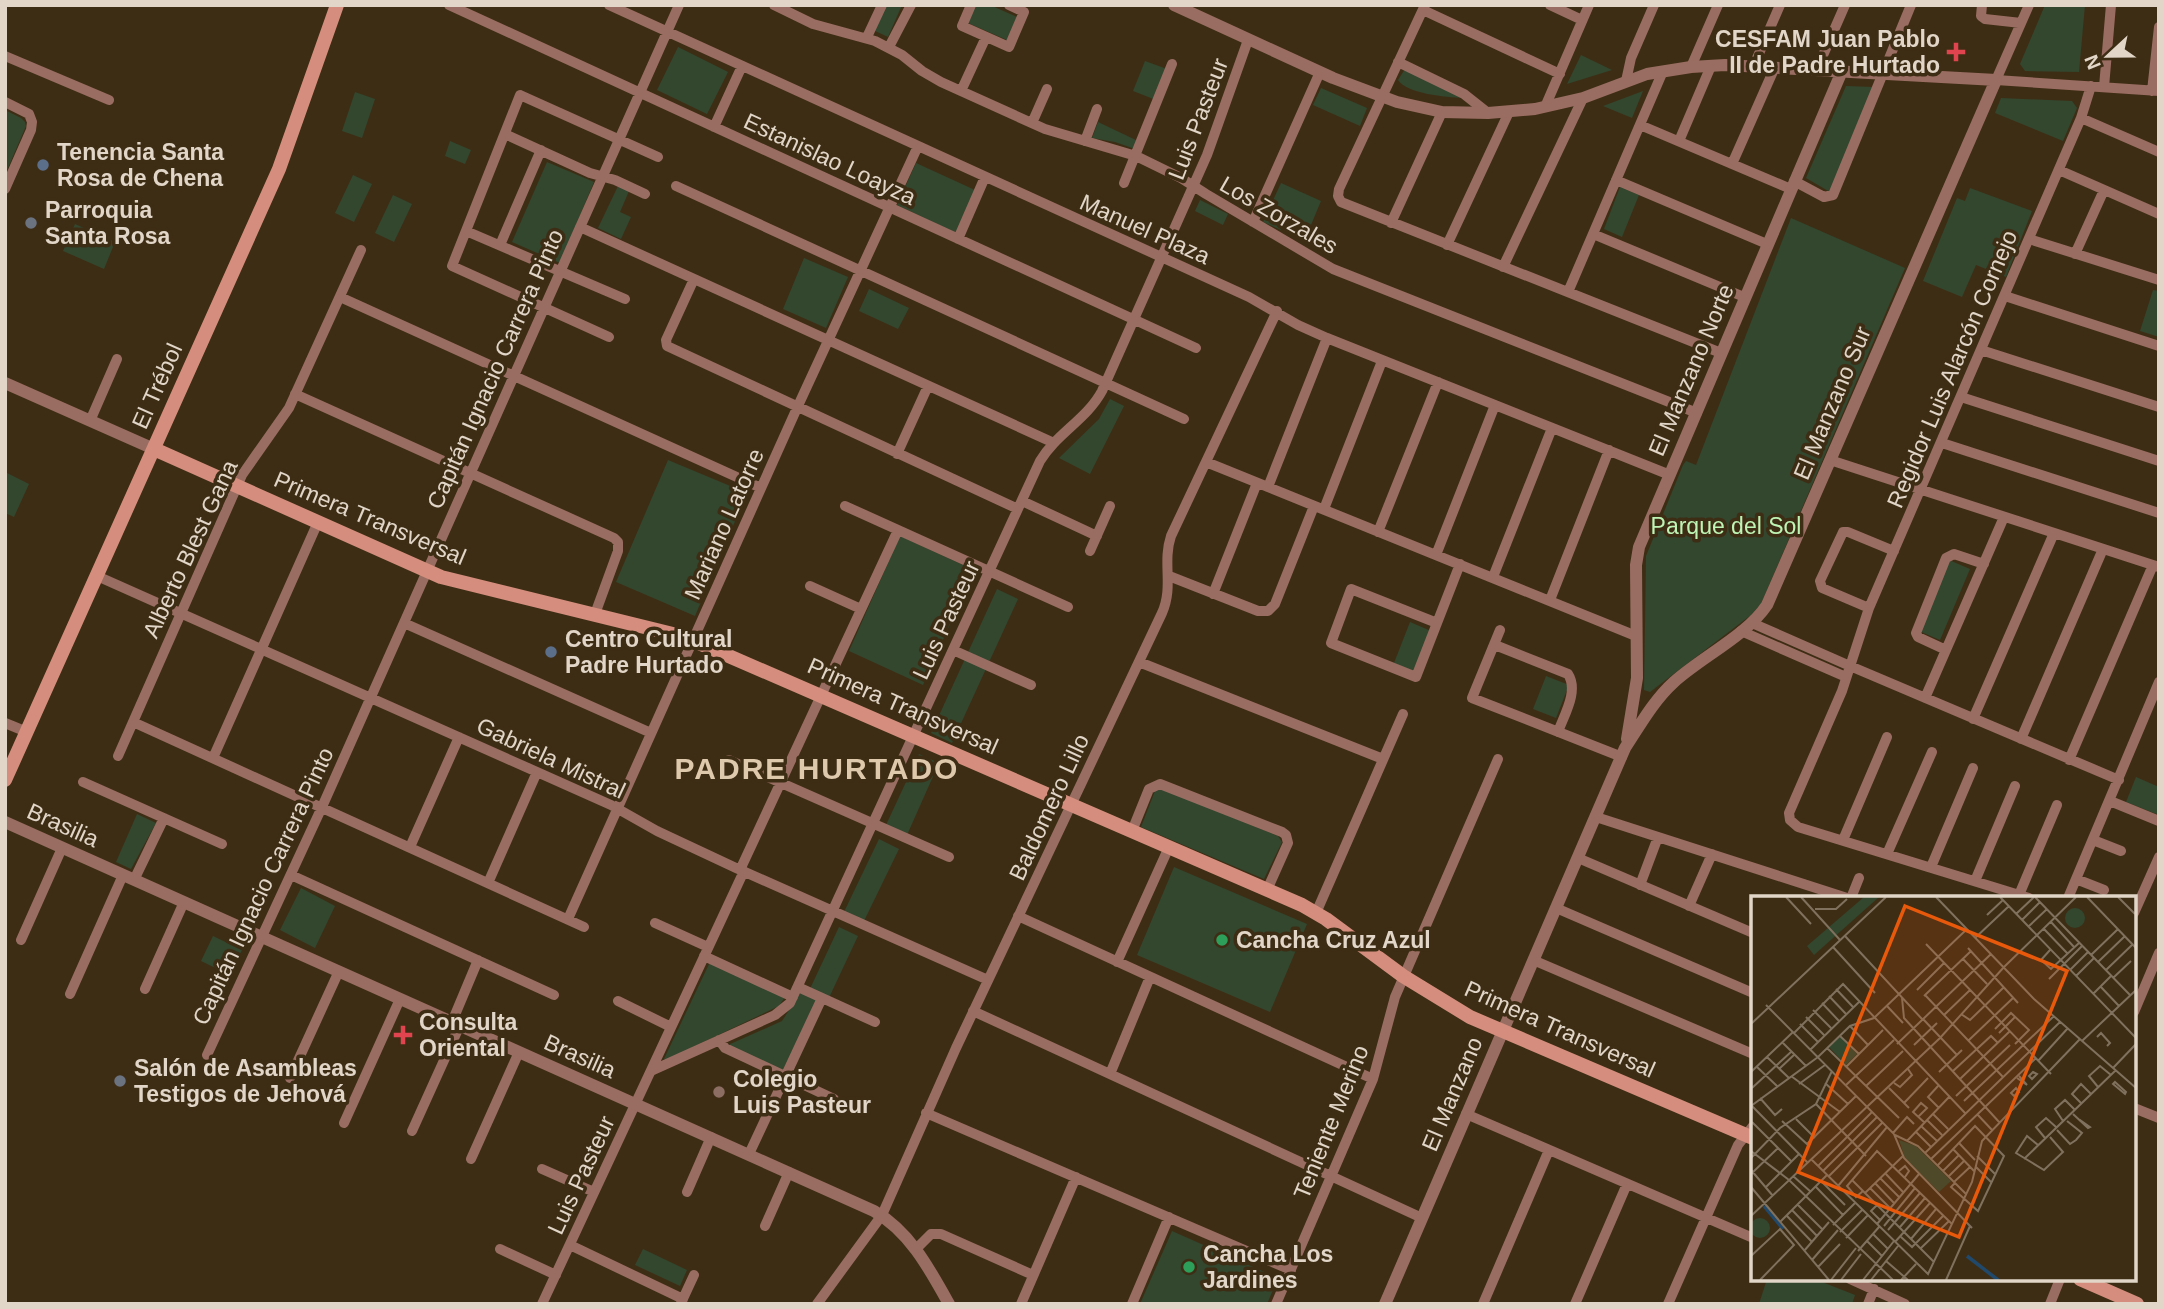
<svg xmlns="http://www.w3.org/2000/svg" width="2164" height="1309" viewBox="0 0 2164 1309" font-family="Helvetica,sans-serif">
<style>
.green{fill:#32472e}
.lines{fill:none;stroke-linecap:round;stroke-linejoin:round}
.minor{stroke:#9a6d62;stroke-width:10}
.tertiary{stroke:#9a6d62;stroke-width:12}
.secondary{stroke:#d58e7d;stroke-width:14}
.health-dot{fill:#e0444e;stroke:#3e2d15;stroke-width:2.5}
.service-dot{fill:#5c6f8a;stroke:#3e2d15;stroke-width:2.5}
.worship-dot{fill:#6b7280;stroke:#3e2d15;stroke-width:2.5}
.leisure-dot{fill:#2e9e5b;stroke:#3e2d15;stroke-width:2.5}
.education-dot{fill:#8d6e63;stroke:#3e2d15;stroke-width:2.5}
.labels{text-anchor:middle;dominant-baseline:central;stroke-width:7;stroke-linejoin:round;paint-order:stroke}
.poi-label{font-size:23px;font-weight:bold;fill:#e1d6c8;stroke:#3e2d15;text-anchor:start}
.street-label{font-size:23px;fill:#e1d6c8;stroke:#3e2d15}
.park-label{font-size:23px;fill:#bef4b4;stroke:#3e2d15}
.district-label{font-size:30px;font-weight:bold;letter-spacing:2px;fill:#dfc9ad;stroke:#3e2d15}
.inset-river{fill:none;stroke:#21496b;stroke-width:3.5}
.inset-road{fill:none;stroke:#7f715d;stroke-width:2}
.view{fill:#e8590c;fill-opacity:0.15;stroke:#e8590c;stroke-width:3.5}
.inset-edge{fill:none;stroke:#e1d6c8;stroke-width:3.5}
</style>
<rect width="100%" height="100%" fill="#3e2d15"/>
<path class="green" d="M884,5H902L888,37L873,30Z
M976,5H990L1017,17L1007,40L968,23Z
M2045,5H2085L2079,72L2025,71L2020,64Z
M678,47L728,72L707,114L657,90Z
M1581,55L1612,70L1567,84Z
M1145,61L1167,69L1156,100L1133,91Z
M1405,69L1463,98C1446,97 1407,94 1398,80Z
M1846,86L1874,87L1830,192L1806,178Z
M1321,88L1367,108L1360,126L1313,105Z
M1643,91L1632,118L1603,106Z
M355,92L375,99L362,138L342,131Z
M2001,98L2072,101L2077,108L2063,141L1995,113Z
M5,110L21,118L25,122L26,126L5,175Z
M1098,122L1138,141L1135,149L1115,142L1092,138Z
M450,141L471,150L465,164L445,156Z
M547,162L594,182L560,263L512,242Z
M916,163L975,190L956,233L897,205Z
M353,175L372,184L354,222L335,213Z
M1281,183L1321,201L1311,225L1288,215L1281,230L1263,222Z
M618,186L629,191L620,212L631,217L621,239L598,228Z
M1620,187L1639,195L1622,237L1604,229Z
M1970,188L2032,211L2006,277L1976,265L1962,297L1923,281L1957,198L1965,201Z
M393,195L412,204L394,242L375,233Z
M1200,200L1228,214L1223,225L1195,211Z
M1791,218L1905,268L1761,604L1751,615L1650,692L1644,690L1646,556L1683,465L1686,461L1696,465Z
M75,224L115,242L104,269L63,251Z
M804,258L848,277L826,328L783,309Z
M869,289L909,308L898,329L859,311Z
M2153,290L2159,291V337L2140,331Z
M1110,399L1124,406L1090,474L1059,458L1099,419Z
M668,460L747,493L695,616L616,582Z
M5,472L29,484L14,517L5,513Z
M900,536L974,570L923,685L849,651Z
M1949,560L1970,569L1940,640L1919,631Z
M997,589L1018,599L952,743L931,733Z
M1410,622L1431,631L1415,672L1394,663Z
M1546,676L1569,685L1556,718L1533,709Z
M919,754L939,763L907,835L886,825Z
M2136,777L2159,787V815L2126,802Z
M1162,789L1278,836L1282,842L1264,879L1141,827L1155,791Z
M137,814L156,823L131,869L116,862Z
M879,839L899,849L864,921L844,912Z
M1174,867L1307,924L1270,1012L1137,955Z
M301,888L335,906L315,948L280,930Z
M839,927L858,936L827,1002L808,993Z
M213,936L242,950L230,975L201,961Z
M710,962L785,997L779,1006L666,1060L664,1059Z
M801,992L818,999L783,1070L728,1045L782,1021Z
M1172,1231L1278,1278L1267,1304H1140Z
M643,1249L687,1270L680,1286L635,1265Z
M1767,1279L1817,1280L1855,1295L1852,1304H1759Z"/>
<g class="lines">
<path class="minor" d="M449,5L1196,348
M609,5L1249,297L1298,325L1327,338L1670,475
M774,5L813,24L875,41L902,55L922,71L941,82L1045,129L1136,156L1181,178L1206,194L1333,269L1697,413
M971,5L962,26L1009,47L1024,12L1009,5
M1425,5L1339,189L1338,196L1341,202L1721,353
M1550,5L1582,20
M1982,5L1981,16L1985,19L2021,23
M2029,5L1996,80L2159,91
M1423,10L1560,74
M867,37L882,5
M889,47L911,5
M5,56L109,100
M1398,62L1464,94L1488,113
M1754,65L1780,5
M1691,67L1718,5
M1817,69L1845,5
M1626,81L1631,58L1654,5
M2104,87L2111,5
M961,91L986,37
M2152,91L2159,27
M5,102L29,114L32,122L31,130L5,189
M1545,107L1589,5
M2081,118L2159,152
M1032,123L1047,89
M1640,125L1791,189
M714,127L742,66
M505,134L590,173L615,180L645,194
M1085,141L1097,109
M1679,141L1711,66
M1732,164L1775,67
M2059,170L2159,214
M1616,180L1767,244
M1794,181L1824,197L1833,195L1911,5
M1124,183L1172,64
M676,186L1184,419
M1253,222L1320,72
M1391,223L1442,112
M580,227L1054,443
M466,231L625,299
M1593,234L1744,297
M958,239L985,177
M2029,239L2159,280
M500,245L541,150
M1447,245L1509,112
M2075,254L2104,190
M1503,267L1583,98
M694,279L666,340L667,346L1018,509
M1568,292L1663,71
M2005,296L2159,346
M340,297L761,488
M609,337L452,266L520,95L658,157
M1981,350L2159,407
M295,394L614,538L618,542V551L595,614
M1961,397L2159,461
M90,421L117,359
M1942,443L2159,513
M897,454L928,386
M1830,460L2159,567
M1206,462L1636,636
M1268,487L1327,338
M1022,501L1097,536
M845,506L1068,607
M1324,509L1382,361
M1378,532L1438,382
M1090,551L1110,506
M1436,555L1495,405
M97,576L611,805L657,831L736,868L988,980
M1169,576L1258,611H1268L1275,604L1314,506
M1493,577L1552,428
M810,586L861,609
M1213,594L1257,483
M1550,600L1609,450
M1869,608L1822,588L1820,581L1843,532H1848L1894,551
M404,623L651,733
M1437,623L1351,589L1331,643L1416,677L1460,564
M1752,623L1850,666L2119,780
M1500,630L1472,698L1622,757
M1741,631L1846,677
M1495,645L1568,674C1579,691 1564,715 1558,732
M953,650L1031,685
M1946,650L1918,637L1916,633L1946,558L1954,554L1984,564
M1139,662L1383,759
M1925,698L2004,517
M1973,719L2054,533
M133,722L584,927
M5,723L27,732
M2021,739L2103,549
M118,756L242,475L289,408L361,250
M213,758L318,522
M729,760L949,857
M2069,760L2153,565
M83,782L222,844
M2110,801L2159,821
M1596,817L1847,898
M1132,831L1149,789L1160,784L1282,832L1286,835L1288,843L1267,890
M1843,840L1887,737
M2093,840L2121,851
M410,847L459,737
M1887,854L1932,752
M1578,858L1753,933
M1931,867L1973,768
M740,870L898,530
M291,875L554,995
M2076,879L2104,890
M134,880L164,818
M1975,881L2015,786
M488,883L537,772
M1640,885L1658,837
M2019,895L2057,805
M1851,898L1859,878
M2029,898L1798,827L1790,820L1789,813L1842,691L1869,608L2081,118L2091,86
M2068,898L2159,682
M1689,906L1712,854
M1556,908L1753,993
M1316,913L1403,714
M2134,913L2159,857
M1018,916L1373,1079
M568,919L797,408L918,146
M655,923L708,947
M21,940L62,848
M704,956L793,997
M1533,960L1753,1054
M1117,962L1169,847
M798,987L875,1022
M145,989L184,902
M70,994L123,875
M618,1001L671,1027
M973,1011L1422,1218
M2134,1012L2159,953
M452,1022L478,960
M719,1040L725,1048L834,1099
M207,1055L322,807L679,5
M651,1071L775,1015L790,1003L1040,461C1056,434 1087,419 1102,391L1207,155L1248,40
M1110,1074L1150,977
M290,1078L339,971
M2134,1108L2159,1118
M926,1113L1291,1270
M1466,1114L1753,1238
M344,1123L400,999
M412,1131L460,1025
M749,1154L822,998
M471,1159L519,1052
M542,1169L594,1192
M687,1192L711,1137
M765,1226L789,1172
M570,1245L683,1299
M500,1249L556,1275
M916,1249L931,1234H941L1033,1275
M1850,1279L1905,1304
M681,1303L694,1275
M542,1304L744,871
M817,1304L882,1215L956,1048L1162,613C1174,586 1162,563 1171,536L1277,311
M1021,1304L1076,1177
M1132,1304L1169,1217
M1276,1304L1373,1079L1395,997L1498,759
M1483,1304L1549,1150
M1575,1304L1627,1184
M1668,1304L1738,1145L1753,1126
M1868,1304L1874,1289
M2050,1304L2060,1279"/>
<path class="tertiary" d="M1174,5L1333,78L1397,102L1442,112L1488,113L1535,109L1583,98L1647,74L1691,67L1725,65L1996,80L1767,605C1746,636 1703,656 1674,682C1654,700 1640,725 1625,748L1385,1304
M5,383L154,449
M1627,739L1637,678L1636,565L1639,547L1842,71
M5,822L874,1211C910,1232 929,1268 949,1304"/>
<path class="secondary" d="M154,449L441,577L685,637L1302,905L1326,919L1403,976L1470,1017L1753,1138
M5,780L279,169L337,5
M2080,1279L2137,1304"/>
</g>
<g class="health-dot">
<path d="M1952.5 41.5h7v7h7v7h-7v7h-7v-7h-7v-7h7z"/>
<path d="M399.5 1024.5h7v7h7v7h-7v7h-7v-7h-7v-7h7z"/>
</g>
<g class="service-dot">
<circle cx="43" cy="165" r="7"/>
<circle cx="551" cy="652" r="7"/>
</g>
<g class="worship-dot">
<circle cx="31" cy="223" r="7"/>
<circle cx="120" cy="1081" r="7"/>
</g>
<g class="leisure-dot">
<circle cx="1222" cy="940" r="7"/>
<circle cx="1189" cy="1267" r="7"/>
</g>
<circle class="education-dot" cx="719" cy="1092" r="7"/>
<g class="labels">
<g class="poi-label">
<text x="1940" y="39" text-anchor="end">CESFAM Juan Pablo<tspan x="1940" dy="26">II de Padre Hurtado</tspan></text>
<text x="57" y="152">Tenencia Santa<tspan x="57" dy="26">Rosa de Chena</tspan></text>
<text x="45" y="210">Parroquia<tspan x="45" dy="26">Santa Rosa</tspan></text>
<text x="565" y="639">Centro Cultural<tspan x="565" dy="26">Padre Hurtado</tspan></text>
<text x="1236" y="940">Cancha Cruz Azul</text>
<text x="419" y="1022">Consulta<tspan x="419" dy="26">Oriental</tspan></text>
<text x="134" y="1068">Salón de Asambleas<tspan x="134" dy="26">Testigos de Jehová</tspan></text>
<text x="733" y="1079">Colegio<tspan x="733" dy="26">Luis Pasteur</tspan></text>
<text x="1203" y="1254">Cancha Los<tspan x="1203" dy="26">Jardines</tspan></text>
</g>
<g class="street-label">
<text transform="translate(1198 119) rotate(-69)">Luis Pasteur</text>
<text transform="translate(830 159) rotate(25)">Estanislao Loayza</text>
<text transform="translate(1279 215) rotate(30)">Los Zorzales</text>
<text transform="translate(1145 229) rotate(24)">Manuel Plaza</text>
<text transform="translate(495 369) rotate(-66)">Capitán Ignacio Carrera Pinto</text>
<text transform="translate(1952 369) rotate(-67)">Regidor Luis Alarcón Cornejo</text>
<text transform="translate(1691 370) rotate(-67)">El Manzano Norte</text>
<text transform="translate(157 386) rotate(-66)">El Trébol</text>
<text transform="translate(1832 403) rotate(-67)">El Manzano Sur</text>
<text transform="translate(370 518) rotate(23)">Primera Transversal</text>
<text transform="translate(724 524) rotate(-66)">Mariano Latorre</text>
<text transform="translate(190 549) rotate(-65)">Alberto Blest Gana</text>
<text transform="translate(946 620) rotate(-65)">Luis Pasteur</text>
<text transform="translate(903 706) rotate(24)">Primera Transversal</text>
<text transform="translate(551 758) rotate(25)">Gabriela Mistral</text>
<text transform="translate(1049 807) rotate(-65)">Baldomero Lillo</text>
<text transform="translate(63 825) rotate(24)">Brasilia</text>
<text transform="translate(263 886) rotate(-65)">Capitán Ignacio Carrera Pinto</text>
<text transform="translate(1560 1029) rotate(24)">Primera Transversal</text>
<text transform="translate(580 1056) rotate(24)">Brasilia</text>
<text transform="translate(1452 1094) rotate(-67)">El Manzano</text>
<text transform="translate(1331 1122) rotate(-68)">Teniente Merino</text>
<text transform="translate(581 1175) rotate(-65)">Luis Pasteur</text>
</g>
<g class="park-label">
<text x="1726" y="526">Parque del Sol</text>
</g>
<g class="district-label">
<text x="817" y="768">PADRE HURTADO</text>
</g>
</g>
<g transform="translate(1751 896)">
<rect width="385" height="385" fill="#3e2d15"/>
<path d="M113,1H128L63,59L56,50ZM314 22a10 10 0 1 1 20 0a10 10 0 1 1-20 0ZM89,141L106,158L95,169L78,151ZM148,244L165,250L200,285L188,296L154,262ZM-1 332a10 10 0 1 1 20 0a10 10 0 1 1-20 0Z" fill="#32472e"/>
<path class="inset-river" d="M13,310L32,333M216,360L247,384"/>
<path class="inset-road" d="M35,1L60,28M50,1L89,44M185,1L283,103L385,192M249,1L385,142M284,1L379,99M336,1L385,52M367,1L384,18M64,13H85L96,3M265,18L283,1M236,19L252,4M271,24L289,6M300,26L323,51M277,31L296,13M293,33L316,57M94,40L171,123M224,42L258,10M175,48L300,178M82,51L124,97M217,52L267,107M299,54L290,64L300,73L328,47M340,59L367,33M212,63L236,88M347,66L374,40M253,71L325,1M319,74L337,56M355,74L382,48M325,80L343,62M362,82L380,65M298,83L331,50M349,90L368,110M85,93L102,111M166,94L193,67M342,98L360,80M174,99L252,181M78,100L95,118M173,100L220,55M151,102L153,122L249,227M71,107L88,125M15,109L143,238L153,262L221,332M136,110L152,127M62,114L80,132M210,118L219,124L252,92M193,119L219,94M55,121L73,139M172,123L206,159M0,128L135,1M49,128L67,146M99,130L117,149M244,133L260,117L278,134L264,148M43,137L92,88L214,217M248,137L264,121M89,140L108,158M346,141L350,137L359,147L356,150M218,144L262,102M331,145L385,94M31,146L55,170M146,148L240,58M163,149L186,127M76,152L148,222M59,154L109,105M16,161L38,182M287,165L317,132M6,171L26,190M95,171L132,134M362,172L385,148M28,173L44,158M202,175L240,140L247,147M0,176L42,136M188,176L211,154M282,176L286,178L281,183L278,180ZM40,180L89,216M266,182L276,189L268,180M209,183L259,135M364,186L375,196L374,198L362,188ZM74,187L97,208M143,187L149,191L161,179L157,173M48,188L74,169M95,189L143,144M115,190L152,155M187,190L177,201L188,212M347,191L338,180L349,170L360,179M1,192L41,155M138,192L158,212M265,192L268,196L263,200L260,197ZM205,200L259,149M9,202L24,219L31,213M213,205L303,120M153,207L177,182M330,207L321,198L330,188L340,198M65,208L115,260M0,209L56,266M0,210L67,161L99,130L123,122L216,33M182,218L197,233M226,218L241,234M322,218L337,232L339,231L329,224M167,221L176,212L170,207L162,216L174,227M45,223L64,242M176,224L191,239M31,225L56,248L105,200M312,225L304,213L314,204L324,214M1,226L40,265M170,230L186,245M306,234L319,248L325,244L331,237L316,225M165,236L180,251M142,237L156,221L163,228M144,239L167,250L215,298M294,242L285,231L295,222L305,231M156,245L199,200M208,247L224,264M287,249L276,240L265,257L293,274L312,256L299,241M202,253L224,276M0,255L38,284M174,257L309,126M226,260L245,279M0,262L29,232L65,208L81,175M60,263L177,378L221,286L231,245L329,143M180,263L285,162M273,263L365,174M187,269L224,230L253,260L227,315L200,291L204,287M67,270L121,216M225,271L241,287M0,274L22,300M72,275L126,221M148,275L154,270L158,275L154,281M192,275L208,259M134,277L152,296M0,278L27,252M42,280L60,296M78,280L131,227M198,280L213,265M129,282L148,301M38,284L142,384M101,284L183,366M70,285L94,309M203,286L219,271M124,287L143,307M87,290L136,231M0,291L78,384M15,291L48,258M65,291L92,319M119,292L139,312M112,295L105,301L96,290L126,255L201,328M114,297L152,260M47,309L72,334M126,309L120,315L129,324M41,314L66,340M0,320L189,142L253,71M36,320L61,346M29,326L76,279M126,328L168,278M82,329L104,307M133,330L164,292M149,331L174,302M137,334L169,297M89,336L111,314M122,338L137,353M150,341L161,351L192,320M95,342L117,319M160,343L185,313M116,345L131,360M144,346L179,307M170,352L198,325M53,355L78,326M107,355L128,331M0,360L29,333L43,349L9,384M61,364L87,334M135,365L157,384M67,371L89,348M80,384L105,352M90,384L110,358M112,384L143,345M120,384L147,350M150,384L165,368M195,384L219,330"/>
<path class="view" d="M154,10L316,75L208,341L47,276Z"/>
<rect width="385" height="385" class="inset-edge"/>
</g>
<rect width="2164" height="1309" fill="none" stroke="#e1d6c8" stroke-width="14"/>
<g transform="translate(2108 56) rotate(248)" stroke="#3e2d15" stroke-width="5" paint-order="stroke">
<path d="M0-5L12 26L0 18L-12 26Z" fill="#e1d6c8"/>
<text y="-10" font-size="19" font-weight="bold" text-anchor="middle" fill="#e1d6c8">N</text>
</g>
</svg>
